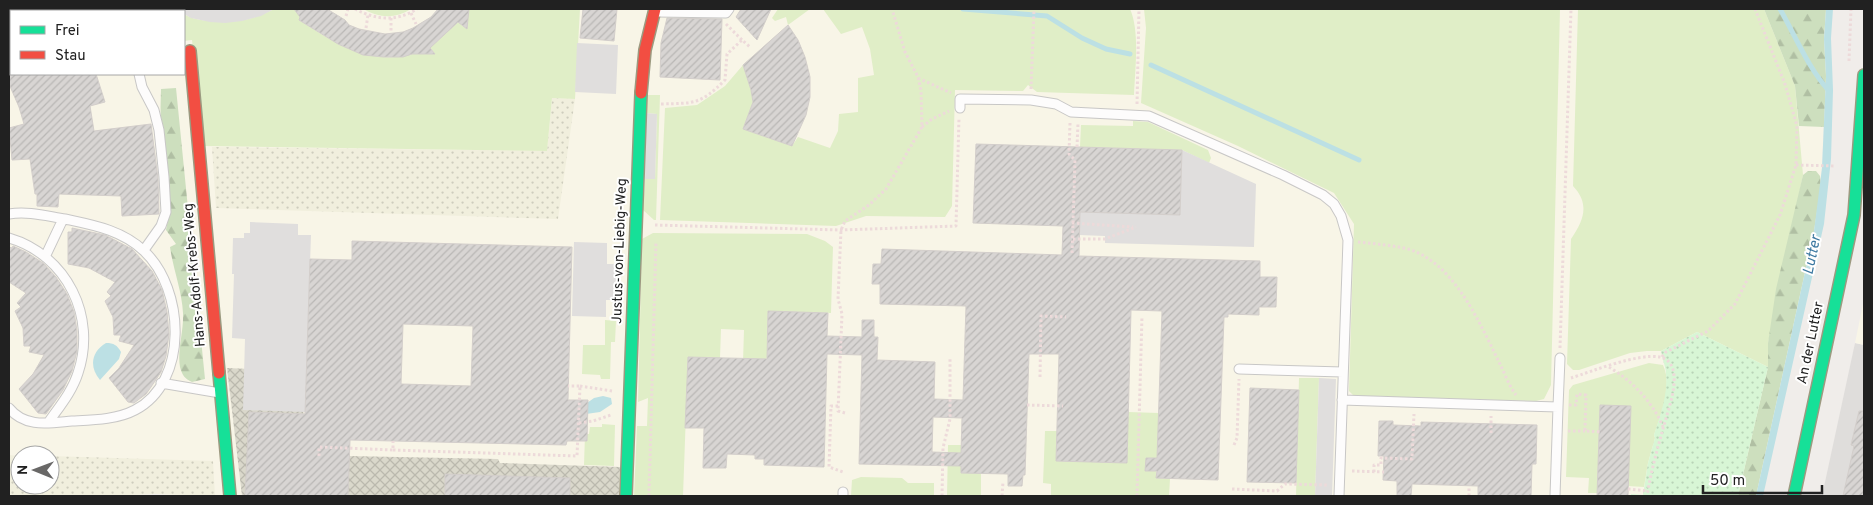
<svg xmlns="http://www.w3.org/2000/svg" width="1873" height="505" viewBox="0 0 1873 505" font-family="Overpass,sans-serif">
<style>
.residential{fill:#dfdddb}
.education{fill:#f8f5e7;fill-rule:evenodd}
.construction{fill:url(#construction-cross-hatch)}
.farmland{fill:url(#farmland-dots)}
.grass{fill:#e0eec7}
.forest{fill:url(#forest-firs)}
.park{fill:url(#park-dots)}
.parking{fill:#e0dedd}
.water{fill:#bce0e4}
.lines{fill:none;stroke-linecap:round;stroke-linejoin:round}
.stream{stroke:#bce0e4;stroke-width:5}
.building{fill:url(#building-hatch);stroke:#d3cecb;fill-rule:evenodd}
.lane-casing{stroke:#c8c7c6;stroke-width:11}
.fast-casing{stroke:#9c9a80;stroke-width:14}
.jam-casing{stroke:#9c9a80;stroke-width:14}
.path{stroke:#eddada;stroke-width:3;stroke-dasharray:2.5 2.5;stroke-linecap:butt}
.lane{stroke:#fdfcfc;stroke-width:9}
.fast{stroke:#16e098;stroke-width:11}
.jam{stroke:#f24e42;stroke-width:11}
.labels{text-anchor:middle;dominant-baseline:central;stroke-width:4;stroke-linejoin:round;paint-order:stroke}
.street-label{font-size:14px;fill:#212121;stroke:#fff}
.water-label{font-size:15px;font-style:italic;fill:#3d79a1;stroke:#fff}
</style>
<defs>
<pattern id="construction-cross-hatch" width="8" height="8" patternUnits="userSpaceOnUse" patternTransform="scale(1.25)"><rect width="8" height="8" fill="#dad8cb"/><path d="M0 0l8 8M0 8l8-8" fill="none" stroke="#bbb9ae"/></pattern>
<pattern id="farmland-dots" width="8" height="8" patternUnits="userSpaceOnUse" patternTransform="scale(1.25)"><rect width="8" height="8" fill="#f1efdd"/><path d="M2 2h.1M6 6h.1" fill="none" stroke="#cecdbd" stroke-width="1.8" stroke-linecap="round"/></pattern>
<pattern id="forest-firs" width="22" height="20" patternUnits="userSpaceOnUse" patternTransform="scale(1.25)"><rect width="22" height="20" fill="#cddfbe"/><path d="M5 1l3.5 6h-7zM16 11l3.5 6h-7z" fill="#b0bfa3"/></pattern>
<pattern id="park-dots" width="8" height="8" patternUnits="userSpaceOnUse" patternTransform="scale(1.25)"><rect width="8" height="8" fill="#d8f6d5"/><path d="M2 2h.1M6 6h.1" fill="none" stroke="#b9d3b7" stroke-width="1.8" stroke-linecap="round"/></pattern>
<pattern id="building-hatch" width="6" height="6" patternUnits="userSpaceOnUse" patternTransform="scale(1.25)"><rect width="6" height="6" fill="#d8d5d3"/><path d="M-1 1l2-2M0 6l6-6M5 7l2-2" fill="none" stroke="#b9b7b5"/></pattern>
</defs>
<rect width="100%" height="100%" fill="#f0edea"/>
<path class="residential" d="M1855,343L1864,345V496H1822Z"/>
<path class="education" d="M9,9H1826L1824,39L1826,76L1821,186L1814,231L1756,496H187L156,494L104,496H9ZM11,11H184V74H11ZM20,455H50V485H20Z
M1864,299V345L1855,343Z"/>
<path class="construction" d="M227,368L296,371L306,387L299,455L498,459L500,463L620,467L619,496H242Z"/>
<path class="farmland" d="M552,98L575,99L558,219L216,208L212,147L547,151Z
M9,455L20,456V485H50V456L213,461L215,496L156,494L104,496H9Z"/>
<path class="grass" d="M274,9H296L300,16L299,20C325,36 351,56 384,57C394,58 402,56 411,54C418,53 427,54 435,54L429,46L438,41L458,22L467,29L468,9H580L575,99L552,98L547,151L204,146L192,40L184,41V14C192,19 200,20 210,21C233,24 253,20 274,9Z
M363,9H411C395,19 379,18 363,9Z
M778,9H810L788,25L786,17L775,21L772,18Z
M823,9H1130C1140,31 1135,70 1134,95L1037,92L1028,85L1023,91L955,90L952,206L945,217L866,216L836,226L660,220L665,108L697,105L725,86L743,65L751,90L753,102L743,129L792,146L798,137L830,148L838,131L839,114L858,112V78L874,75L870,49L862,27L841,34Z
M1144,9H1560L1551,385L1544,399L1536,401L1354,396L1349,391L1354,224L1334,193L1238,146L1141,103L1146,28Z
M1578,9H1764L1795,86L1803,175L1768,343V367L1697,332L1661,351H1647L1630,353L1579,370H1573L1567,364L1571,239C1584,220 1590,204 1573,186Z
M647,95H660L656,220H654L643,210L645,179H655L657,114L646,113Z
M1133,121L1148,122L1208,150L1211,158L1209,163L1182,150L1080,147L1081,125L1133,126Z
M653,233L807,234L825,241L833,247L831,313L768,311L766,395L742,394L744,330L721,329L720,358L688,357L683,496H634L637,426H647L648,398L638,402L642,239Z
M605,320L616,321L615,342H611L610,379H601L600,375L582,374L583,345H605Z
M1649,363L1663,365C1673,387 1661,414 1654,435L1655,438L1648,463L1644,487L1628,486L1600,405L1597,493H1588L1589,478L1566,477L1569,390L1573,385Z
M1299,378H1319L1315,496H1296Z
M1128,412L1159,413L1156,478L1170,479L1169,496H1051V484L1043,483L1045,431H1057L1056,461L1126,463Z
M602,424L615,425L614,466L584,465L585,434H589L590,427H602Z
M948,445H961V472L981,473V496H947Z
M861,477L902,478L908,483H934V496H851L852,480Z"/>
<path class="forest" d="M1764,9H1826L1824,39L1826,76L1824,127L1799,126L1795,86Z
M176,88L205,379L192,382C185,379 182,375 180,367C177,351 184,330 183,313C182,291 173,269 170,247L176,244L166,230C174,193 164,154 161,117C160,107 161,98 161,89Z
M1808,171H1816L1820,176L1821,186L1814,231L1756,496H1738L1768,367V343L1776,289L1803,175Z"/>
<path class="park" d="M1697,332L1768,367L1738,496H1631V494L1643,495L1648,463L1655,438L1654,435C1660,415 1668,396 1666,374C1666,367 1662,359 1661,351Z"/>
<path class="parking" d="M176,9H274L261,16L242,21L225,23L210,22L191,18L184,14V11Z
M577,43L618,45L616,94L575,92Z
M646,113L657,114L655,179H645Z
M1182,150L1256,184L1254,247L1105,243V236L1079,235L1080,212L1180,215Z
M250,222L298,224V235H311L305,412L243,410L245,339L232,338L234,274H232L233,238H244V233H250Z
M574,242L607,243V264H618L617,300H606V317L572,316Z
M1319,378L1336,379L1332,496H1315Z"/>
<path class="water" d="M1826,9H1833L1831,38L1833,90L1831,159L1824,224L1763,496H1756L1814,231L1822,168L1826,76L1824,39Z
M106,343C114,343 117,345 121,352L119,359L100,380C89,367 91,352 106,343Z
M603,396L611,398L612,404L600,412L586,414L587,403L594,398Z"/>
<g class="lines">
<path class="stream" d="M963,9L1047,16L1082,38L1106,49L1130,54
M1780,9C1796,37 1808,68 1830,92
M1151,65L1359,160"/>
</g>
<path class="building" d="M294,9H327L345,20L349,25L359,29L385,34L403,32L413,28L431,17L438,9H469L467,29L458,22L430,48L435,54H412L403,57H384L363,55L338,44L299,20L300,17Z
M583,9H617L614,41L580,38Z
M741,9H771L757,40L736,17Z
M667,18L722,19L720,80L660,77L661,43Z
M788,25L798,40L805,57L810,77V97L806,115L792,146L743,129L753,102L751,90L743,65Z
M9,74H96L105,102L90,106L94,131L151,124L158,178L159,214L122,216L121,196L59,194L58,207L37,206V194H35L30,159L12,160L9,128L24,124L19,107L9,84Z
M976,144L1182,150L1180,215L1080,212L1079,256L1260,261V277H1277L1276,307H1259V315L1228,314V317H1224L1218,480L1156,478L1157,471H1145L1146,458H1157L1162,311L1131,310L1127,463L1056,461L1059,354H1029L1025,475H1023L1022,486H1008V474L961,473V466L859,464L862,355L827,354L824,467L764,465V459H755V455L727,454L726,468H703L704,428H685L688,357L767,359L768,311L828,313L827,336L862,337V320H874V337H878L877,360L935,362L934,399L963,400L966,306L880,304V284H872L873,264H881L882,249L1062,255L1063,226L973,223ZM933,417L962,418L961,453L932,452Z
M72,228L105,235L132,249L152,271L162,290L167,312L169,334L166,356L161,372L151,387L146,394L134,403L128,402L109,378L119,368L134,345L119,341L121,335H114L113,317L105,301L111,296L107,292L115,282L89,268L68,264V232H72Z
M352,241L572,247L568,400H588L587,441H567L566,445L350,440L348,496H245L249,412L305,414L310,259L352,260ZM403,324L473,326L471,386L401,384Z
M13,246L26,252L43,263L56,277L67,294L74,312L77,331V351L72,371L63,390L46,414L38,413L19,389L33,374L44,355L29,352L31,346H24L23,328L15,311L21,307L17,303L26,293L9,282V247L12,248Z
M1250,388L1299,390L1296,483L1247,482Z
M1600,405L1631,406L1628,496H1597Z
M1859,411H1864V496H1843L1854,446L1851,445Z
M1379,421H1393V425L1421,426V422L1537,425L1536,464H1532L1531,496H1478V486L1412,484L1411,496H1397V481L1383,480L1384,456H1378Z
M445,474L570,478V496H445Z"/>
<g class="lines">
<defs>
<path id="lane" d="M132,9L134,11
M657,12L726,13L729,9
M139,74L142,87L154,110L159,130L164,177L166,212L161,226L144,250
M960,108V99L1031,100L1056,104L1071,112L1149,116L1283,175L1323,195L1334,204L1341,216L1348,240L1339,496
M9,214C28,211 46,216 65,219C93,225 122,230 144,251C185,289 189,382 135,410C116,420 92,420 72,421C49,423 25,428 9,408
M9,238C67,255 97,317 78,373C72,392 59,407 48,423
M45,257L63,219
M1239,369L1343,372
M161,383L220,393
M1342,400L1558,407L1560,358
M843,496V492
M1555,496L1558,407"/>
<path id="fast" d="M219,373L230,496
M626,496L641,93
M1794,496L1854,215L1864,75"/>
<path id="jam" d="M190,51L219,373
M641,93L645,50L655,9"/>
</defs>
<use href="#lane" class="lane-casing"/>
<use href="#fast" class="fast-casing"/>
<use href="#jam" class="jam-casing"/>
<path class="path" d="M62,9L64,11
M355,9C376,20 396,22 417,9
M411,13L416,24
M346,16L348,9
M391,18V32
M726,24L742,40
M366,28L368,15
M1849,61L1851,9
M918,78L951,93
M1031,89L1034,9
M661,104C694,103 700,105 725,80L727,54L742,40L750,47
M1137,104L1139,9
M1070,123L1069,154L1075,160L1072,255
M922,127L932,119L949,111
M1077,147L1078,123
M1796,165L1836,166
M1072,223L1133,227
M655,225L841,230L956,226L959,118
M1073,239H1105L1136,227
M1358,242C1375,244 1392,245 1408,249C1455,263 1480,324 1500,364C1505,374 1509,386 1516,395
M1560,348L1571,9
M1662,357L1666,352L1708,331L1735,304L1780,215L1796,165L1797,126L1785,84L1755,9
M1609,367C1632,381 1653,402 1663,427
M1040,377L1041,316L1066,317
M1571,378C1593,371 1638,353 1660,357C1670,359 1674,368 1674,377C1675,392 1669,407 1665,422C1658,446 1651,471 1647,496
M580,386L612,391
M1027,405L1063,406
M1569,405H1576L1577,394L1586,395L1585,431L1602,432
M838,406H831L829,467L843,472
M845,413L838,411L842,314L838,299L841,230L845,221L869,205L886,189L922,127L921,90L918,77L905,52L892,9
M579,423L593,421L611,415
M1568,431H1585
M1491,433V416
M1234,445L1237,438L1239,379
M393,450L577,456L580,386H568
M319,456V447L393,450V441
M1352,471L1384,472
M1374,472V465H1381V458L1412,459L1414,414
M1232,489L1277,491L1285,484L1329,485
M1628,489L1648,491
M649,496L656,242
M942,496L943,448L950,419V357
M1002,496L1003,482
M1137,496L1142,316
M1469,496V486"/>
<use href="#lane" class="lane"/>
<use href="#fast" class="fast"/>
<use href="#jam" class="jam"/>
</g>
<g class="labels">
<g class="street-label">
<text transform="translate(620 251) rotate(-88)">Justus-von-Liebig-Weg</text>
<text transform="translate(195 275) rotate(-95)">Hans-Adolf-Krebs-Weg</text>
<text transform="translate(1811 343) rotate(-78)">An der Lutter</text>
</g>
<g class="water-label">
<text transform="translate(1813 255) rotate(-78)">Lutter</text>
</g>
</g>
<rect width="1873" height="505" fill="none" stroke="#212121" stroke-width="20"/>
<rect x="10" y="10" width="175" height="65" fill="#ffffff" stroke="#a6a6a6"/>
<rect x="20" y="26" width="25" height="8" fill="#16e098" stroke="#a6a6a6"/>
<text x="55" y="35" font-size="15" fill="#212121">Frei</text>
<rect x="20" y="51" width="25" height="8" fill="#f24e42" stroke="#a6a6a6"/>
<text x="55" y="60" font-size="15" fill="#212121">Stau</text>
<g transform="translate(35 470) rotate(271)"><circle r="24" fill="#ffffff" stroke="#a6a6a6"/>
<path d="M0-4L9 19L0 12L-9 19Z" fill="#696867"/>
<text y="-8" font-size="14" font-weight="bold" text-anchor="middle" fill="#212121">N</text>
</g>
<path d="M1703 485v8h119v-8" fill="none" stroke="#212121" stroke-width="2.5"/>
<text x="1710" y="485" font-size="15" fill="#212121" stroke="#ffffff" stroke-width="4" paint-order="stroke">50 m</text>
</svg>
